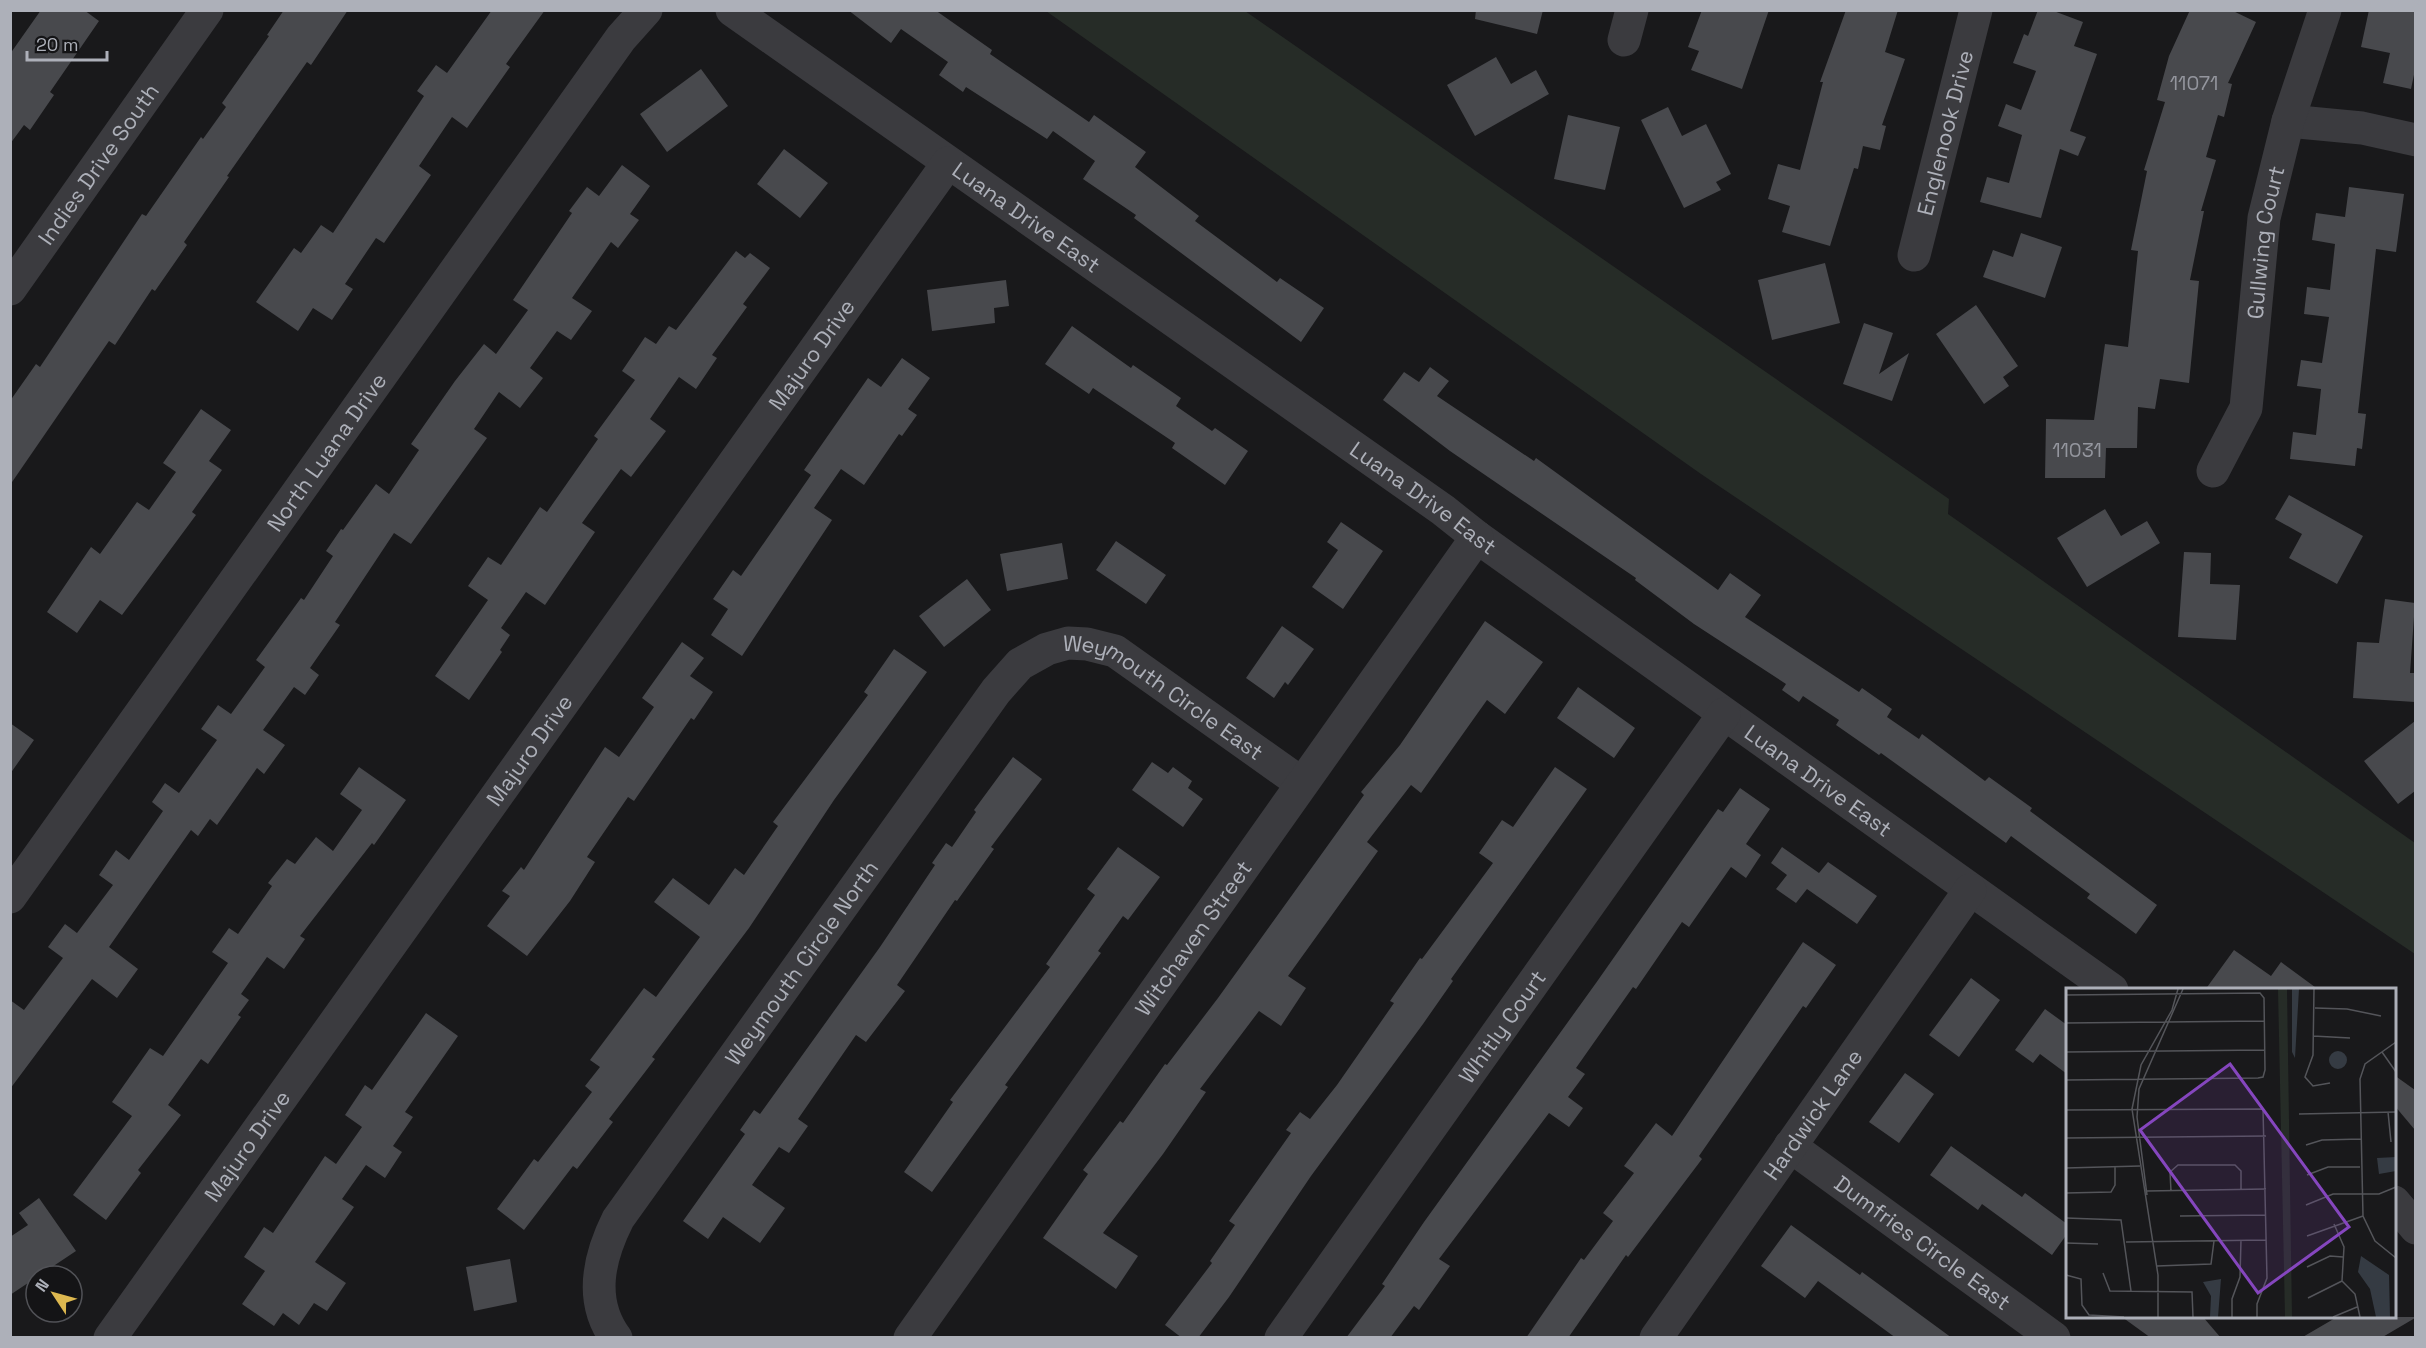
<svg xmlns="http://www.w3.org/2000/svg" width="2426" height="1348" viewBox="0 0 2426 1348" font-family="'Space Grotesk',sans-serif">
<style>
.green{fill:#262c27}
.building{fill:#48494d}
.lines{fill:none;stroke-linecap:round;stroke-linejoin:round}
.minor{stroke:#3b3b3f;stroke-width:33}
.labels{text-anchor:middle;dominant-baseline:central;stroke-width:6;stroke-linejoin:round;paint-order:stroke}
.number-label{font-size:20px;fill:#94969e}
.street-label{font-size:22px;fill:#adb0b9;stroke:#141416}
.inset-road{fill:none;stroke:#54555a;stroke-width:1.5}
.view{fill:#8546be;fill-opacity:0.15;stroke:#8546be;stroke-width:3}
.inset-edge{fill:none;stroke:#adb0b9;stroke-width:3}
</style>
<rect width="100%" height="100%" fill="#19191b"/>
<path class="green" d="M1046,11H1245L1949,499L1948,514L2415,843V954L1701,474Z"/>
<path class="building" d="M41,10H84L99,21L50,92L54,95L30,130L24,125L10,144V54Z
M284,10H348L311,65L307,62L227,176L229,177L184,242L187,245L155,291L152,289L115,345L109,341L10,485V401L36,364L40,367L142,214L146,216L201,137L203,139L226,107L222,103L269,36L267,35Z
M492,10H545L506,64L510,67L467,128L452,117L419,166L431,175L384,243L376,238L345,284L353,289L332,320L313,308L298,331L256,302L294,248L301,253L321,225L333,233L424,96L417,91L436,65L447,73Z
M848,10H935L992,50L990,54L1089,122L1094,115L1146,152L1135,167L1199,216L1195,221L1277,282L1280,278L1324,308L1301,342L1134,218L1136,215L1083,179L1095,161L1053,131L1047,139L966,87L963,92L939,75L948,62L901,29L891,43Z
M1476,10H1543L1537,34L1475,19Z
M1702,10H1769L1742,89L1691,70L1699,51L1688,47Z
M1846,10H1898L1885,52L1905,59L1882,125L1886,126L1880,150L1863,146L1858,169L1854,168L1830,246L1782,232L1790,206L1768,199L1778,164L1800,170L1823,82H1820Z
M2038,10H2051L2083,22L2074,46L2097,54L2070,131L2086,137L2078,156L2060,149L2041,218L1980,202L1987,177L2009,183L2022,135L1998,126L2006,104L2021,110L2036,71L2013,63L2024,34L2028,36Z
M2190,10H2231L2256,22L2228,83L2232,84L2224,117L2218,115L2206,157L2216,160L2201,211H2204L2190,280L2199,281L2189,383L2160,379L2155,409L2138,407L2137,448H2106L2105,478H2045L2046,419L2094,420L2105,344L2128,347L2138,251L2131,250L2147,171L2144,170L2165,102L2157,100L2169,56Z
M2369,10H2415V70L2411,89L2383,83L2390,53L2361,47Z
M1496,57L1511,84L1536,70L1549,94L1475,136L1447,85Z
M701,69L728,106L667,152L640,114Z
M1668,107L1682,136L1706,124L1731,174L1716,182L1721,190L1684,208L1641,120Z
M1568,115L1620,127L1605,190L1554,179Z
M784,149L828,183L800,218L757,184Z
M622,165L650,186L630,214L639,220L618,248L611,242L572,298L592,311L571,340L557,331L530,368L543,378L520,408L499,392L474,429L487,438L411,544L394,533L335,622L340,625L310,668L319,675L305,695L294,687L263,730L285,745L264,774L257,768L217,825L210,819L198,836L191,830L109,947L138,969L117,998L92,979L10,1089V1000L24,1010L63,958L48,947L65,924L77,933L113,885L99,875L116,850L129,860L163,811L152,802L165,783L179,793L217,740L201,729L218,705L231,714L265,667L256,660L301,598L304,600L333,556L326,551L341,529L343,530L376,484L389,494L419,450L411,444L455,381L484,344L496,354L528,310L513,300L572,213L569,211L587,187L599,196Z
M2349,187L2404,194L2396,252L2376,249L2358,413L2366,414L2362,449L2357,448L2355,466L2290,459L2293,432L2316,435L2321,389L2297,386L2301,360L2322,363L2329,317L2304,314L2307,287L2330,290L2335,244L2312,240L2316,213L2345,217Z
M2021,233L2062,247L2045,298L1983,277L1993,250L2013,257Z
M736,251L745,258L750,253L770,268L743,304L747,307L712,355L717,358L696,389L679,377L650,419L666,431L631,477L621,469L582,523L595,532L545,605L526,592L501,628L510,635L500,650L502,652L469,700L435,676L488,600L468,586L488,557L501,565L540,507L547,512L598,439L594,436L635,380L622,371L645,337L656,344L669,326L676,330Z
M1825,263L1840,323L1772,340L1758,280Z
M1006,280L1009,306L994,308L995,323L932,331L927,290Z
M1976,305L2018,366L2003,377L2009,386L1984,404L1936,334Z
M1864,323L1893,333L1879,374L1909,353L1892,401L1843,384Z
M1072,326L1131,368L1133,365L1181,398L1176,406L1212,431L1215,428L1248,451L1225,485L1172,448L1175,443L1093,388L1089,394L1045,364Z
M902,358L930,378L908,409L917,415L902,436L899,434L864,485L841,469L814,508L832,520L742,656L711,635L728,609L713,599L733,570L741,576L811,475L804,470L868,378L881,387Z
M1430,367L1449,381L1437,396L1534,461L1536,458L1718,590L1730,573L1761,595L1745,617L1859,692L1862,688L1892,709L1887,717L1919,739L1922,734L1985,781L1989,777L2032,808L2030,811L2157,905L2136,934L2087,898L2090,894L2011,836L2006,843L1881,753L1879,755L1836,725L1839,720L1803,696L1799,702L1782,690L1786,684L1694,624L1635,580L1636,578L1450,451L1383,400L1404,372L1419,382Z
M201,409L231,430L209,461L222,470L192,512L196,515L122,615L100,600L77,633L47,612L91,547L100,554L137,502L149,510L176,472L163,463Z
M2289,495L2363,536L2337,584L2289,558L2302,534L2275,519Z
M2105,509L2121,536L2147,521L2160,543L2087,587L2057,538Z
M1341,522L1383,551L1343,609L1312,587L1338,550L1327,542Z
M1116,541L1166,575L1146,604L1096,570Z
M1062,543L1068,579L1007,591L1000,554Z
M2184,552L2211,553L2210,584L2240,585L2236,640L2178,637Z
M967,579L991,610L944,647L919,616Z
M2385,599L2415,603L2410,673H2415V702L2353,698L2357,642L2379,643Z
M1485,621L1543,662L1505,714L1487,700L1421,793L1411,785L1367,842L1378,851L1288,976L1306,988L1281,1026L1259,1011L1200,1089L1206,1092L1163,1154L1103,1233L1138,1256L1116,1289L1043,1238L1088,1174L1083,1170L1120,1121L1123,1123L1165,1064L1167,1065L1218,998L1364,795L1361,792L1400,745Z
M1282,626L1314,649L1288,685L1285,682L1274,698L1246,678Z
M682,642L704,658L690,676L713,692L694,720L691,718L634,801L628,797L587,857L595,862L570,901L527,956L487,926L510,896L502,891L521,867L524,870L605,747L619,757L654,707L642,698Z
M894,649L927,672L834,800L749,928L652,1057L655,1059L609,1119L613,1122L577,1169L573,1166L524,1230L497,1209L534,1159L538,1162L592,1092L585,1086L600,1067L590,1060L644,988L656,997L700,937L654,902L673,878L709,905L735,868L744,875L778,826L773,822L868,695L864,692Z
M1578,687L1635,728L1614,758L1557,718Z
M2415,721V791L2398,804L2364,761Z
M10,723L34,740L10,774Z
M1013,757L1042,779L991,847L994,849L957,901L955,900L897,985L905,991L866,1042L856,1035L798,1119L808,1126L789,1153L779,1147L752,1185L785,1208L760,1243L723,1217L708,1239L683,1221L745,1134L740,1130L754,1110L760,1114L880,947L935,865L932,863L946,843L952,847L976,812L974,810Z
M1152,762L1168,773L1173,767L1192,781L1188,788L1203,799L1183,827L1132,790Z
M359,767L406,800L374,845L372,843L300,936L305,939L284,969L267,957L241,994L249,1000L238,1015L241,1017L208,1064L201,1059L168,1105L181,1115L138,1170L141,1173L106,1220L73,1195L132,1116L112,1102L150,1048L163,1056L228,963L212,952L229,928L238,934L272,886L268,883L287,859L295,864L316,837L333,851L362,810L340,794Z
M1555,767L1587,789L1451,979L1453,981L1423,1024L1311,1176L1229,1297L1198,1338H1182L1165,1325L1212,1263L1210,1261L1235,1225L1229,1221L1291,1133L1286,1130L1300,1112L1310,1119L1337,1085L1394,1003L1390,1001L1420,958L1422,959L1493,863L1479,853L1502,820L1513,827Z
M1740,788L1770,809L1746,844L1761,855L1746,878L1731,867L1689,927L1682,922L1636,989L1633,987L1576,1068L1585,1074L1568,1097L1583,1108L1569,1127L1549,1113L1439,1259L1450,1266L1419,1310L1414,1306L1390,1338H1346L1385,1286L1382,1284L1424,1222L1596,983L1718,809L1723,812Z
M1118,847L1160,877L1128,920L1123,916L1098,951L1101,953L1005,1085L1008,1087L932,1192L904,1172L953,1102L950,1100L1050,967L1046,964L1095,895L1087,889Z
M1782,847L1819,873L1828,862L1877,896L1857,924L1807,889L1796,903L1776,889L1787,875L1771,863Z
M1803,942L1836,965L1806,1008L1803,1006L1699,1156L1702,1159L1628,1257L1626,1255L1568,1338H1526L1581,1258L1584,1260L1613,1221L1603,1213L1634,1173L1624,1166L1656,1123L1672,1136Z
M2234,950L2271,976L2281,962L2319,990H2205Z
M1971,978L2000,1000L1959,1057L1929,1035Z
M2045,1009L2067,1025V1074L2040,1054L2033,1063L2015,1050Z
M426,1013L458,1036L405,1112L413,1117L393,1146L402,1152L385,1178L366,1165L342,1199L354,1207L315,1262L346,1283L327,1311L314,1303L299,1325L283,1313L274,1326L242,1304L265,1271L244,1257L264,1227L273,1233L325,1156L336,1164L362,1127L345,1115L365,1085L372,1090Z
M1905,1073L1934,1094L1899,1143L1869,1122Z
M2394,1075L2415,1090V1130L2394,1105Z
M1951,1146L2022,1197L2025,1193L2067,1224V1234L2052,1255L1982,1204L1978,1210L1930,1175Z
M39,1198L76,1251L10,1295V1237L28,1225L19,1213Z
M1791,1225L1860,1275L1862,1272L1952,1338H1896L1818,1281L1805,1298L1761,1266Z
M510,1259L517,1302L474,1311L466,1267Z
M2122,1317H2203L2221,1338H2151Z
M2337,1317H2415V1318L2381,1338H2301Z"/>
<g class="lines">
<g class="minor">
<path id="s1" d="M732,10L1443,510L1477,537L2112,990"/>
<path d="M1624,40L1632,10"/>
<path d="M2288,121L2362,128L2416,140"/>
<path id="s2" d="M1914,255L1976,10"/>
<path id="s3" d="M10,289L207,10"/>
<path id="s4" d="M2213,471L2246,408L2264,218L2288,121L2325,10"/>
<path id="s5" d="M10,897L621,38L646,10"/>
<path id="s6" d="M1790,1146L2054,1338"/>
<path d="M2394,1202L2416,1228"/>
<path id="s7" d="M110,1338L948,163"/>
<path id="s8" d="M616,1338C588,1300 599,1257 618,1219L996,691L1020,664L1047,649L1068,643L1087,644L1115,651L1301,783"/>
<path id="s9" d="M910,1338L1477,537"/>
<path id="s10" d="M1281,1338L1724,714"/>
<path id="s11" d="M1656,1338L1970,890"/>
</g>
</g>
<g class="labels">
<g class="number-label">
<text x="2194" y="83">11071</text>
<text x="2077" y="450">11031</text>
</g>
<g class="street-label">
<text stroke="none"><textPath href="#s2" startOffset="126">Englenook Drive</textPath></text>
<text stroke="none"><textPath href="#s3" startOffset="153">Indies Drive South</textPath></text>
<text stroke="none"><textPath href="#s1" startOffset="360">Luana Drive East</textPath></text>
<text stroke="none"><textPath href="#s4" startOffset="238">Gullwing Court</textPath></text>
<text stroke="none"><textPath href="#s7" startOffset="1208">Majuro Drive</textPath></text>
<text stroke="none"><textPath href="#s5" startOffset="546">North Luana Drive</textPath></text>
<text stroke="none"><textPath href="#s1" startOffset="846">Luana Drive East</textPath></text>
<text stroke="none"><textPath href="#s8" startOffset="975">Weymouth Circle East</textPath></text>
<text stroke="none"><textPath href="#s7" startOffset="722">Majuro Drive</textPath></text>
<text stroke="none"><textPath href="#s1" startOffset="1332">Luana Drive East</textPath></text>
<text stroke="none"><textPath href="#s9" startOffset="490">Witchaven Street</textPath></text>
<text stroke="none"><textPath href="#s8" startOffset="441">Weymouth Circle North</textPath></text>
<text stroke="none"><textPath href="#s10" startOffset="382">Whitly Court</textPath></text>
<text stroke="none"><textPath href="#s11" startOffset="273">Hardwick Lane</textPath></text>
<text stroke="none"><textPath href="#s7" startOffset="236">Majuro Drive</textPath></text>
<text stroke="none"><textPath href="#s6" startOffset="164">Dumfries Circle East</textPath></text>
</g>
</g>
<g transform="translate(2066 988)">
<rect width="330" height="330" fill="#19191b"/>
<path d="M212,1H221L226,329H219Z" fill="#262c27"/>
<path d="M226,1H233L229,70L226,64ZM263 72a9 9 0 1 1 18 0a9 9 0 1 1-18 0ZM330,169V183L313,186L311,170ZM295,268L323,287L324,329H310L304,301L292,284ZM155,291L152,329H144L145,308L137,294Z" fill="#353b43"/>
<path class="inset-road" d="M248,1L247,67L239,89L247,98L264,95M0,7L194,5L198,10L199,82L197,89L192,90L0,92M249,20L281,21L315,28M0,35L198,33M247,48L284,50M330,54L299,76L294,91L297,228L309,253L330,270M0,64L199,62M316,64L330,84M0,122L197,121L201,290L191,316V329M322,124L325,154M233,126L330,124M0,150L200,148M240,157L256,152L295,151M0,180L74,178M241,187L262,179H294M81,203L200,201M105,203L104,184L112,177H169L175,183V202M0,205L45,204L49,197V179M81,207L71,129L73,101L117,1M240,217L267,206H313L330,199M114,228L200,227M0,230L55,232L65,303M268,236L278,259L276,293L289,306L294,329M241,248L297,228M60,254L200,252M0,255L32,256M91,278L145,276L148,253M241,279L264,268L277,269M37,285L44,303L126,304L127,329M0,287L15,291L16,317L23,327L58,329M242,310L276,293M92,329V287L66,121L75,77L106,22L112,1M166,329V311L174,289L175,252M267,329L291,319"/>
<path class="view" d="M164,76L283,239L192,305L74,142Z"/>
<rect width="330" height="330" class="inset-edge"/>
</g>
<rect width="2426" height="1348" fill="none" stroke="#adb0b9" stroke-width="24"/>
<g transform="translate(54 1294) rotate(306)"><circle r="28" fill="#141416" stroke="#515257" stroke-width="1.5"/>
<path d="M0-4.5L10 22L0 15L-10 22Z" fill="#ddb84f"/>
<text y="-9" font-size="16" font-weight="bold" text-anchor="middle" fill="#adb0b9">N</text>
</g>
<path d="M27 51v9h80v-9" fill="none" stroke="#adb0b9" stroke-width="3"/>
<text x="36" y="51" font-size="18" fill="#adb0b9" stroke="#141416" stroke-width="4.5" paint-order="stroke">20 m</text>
</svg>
